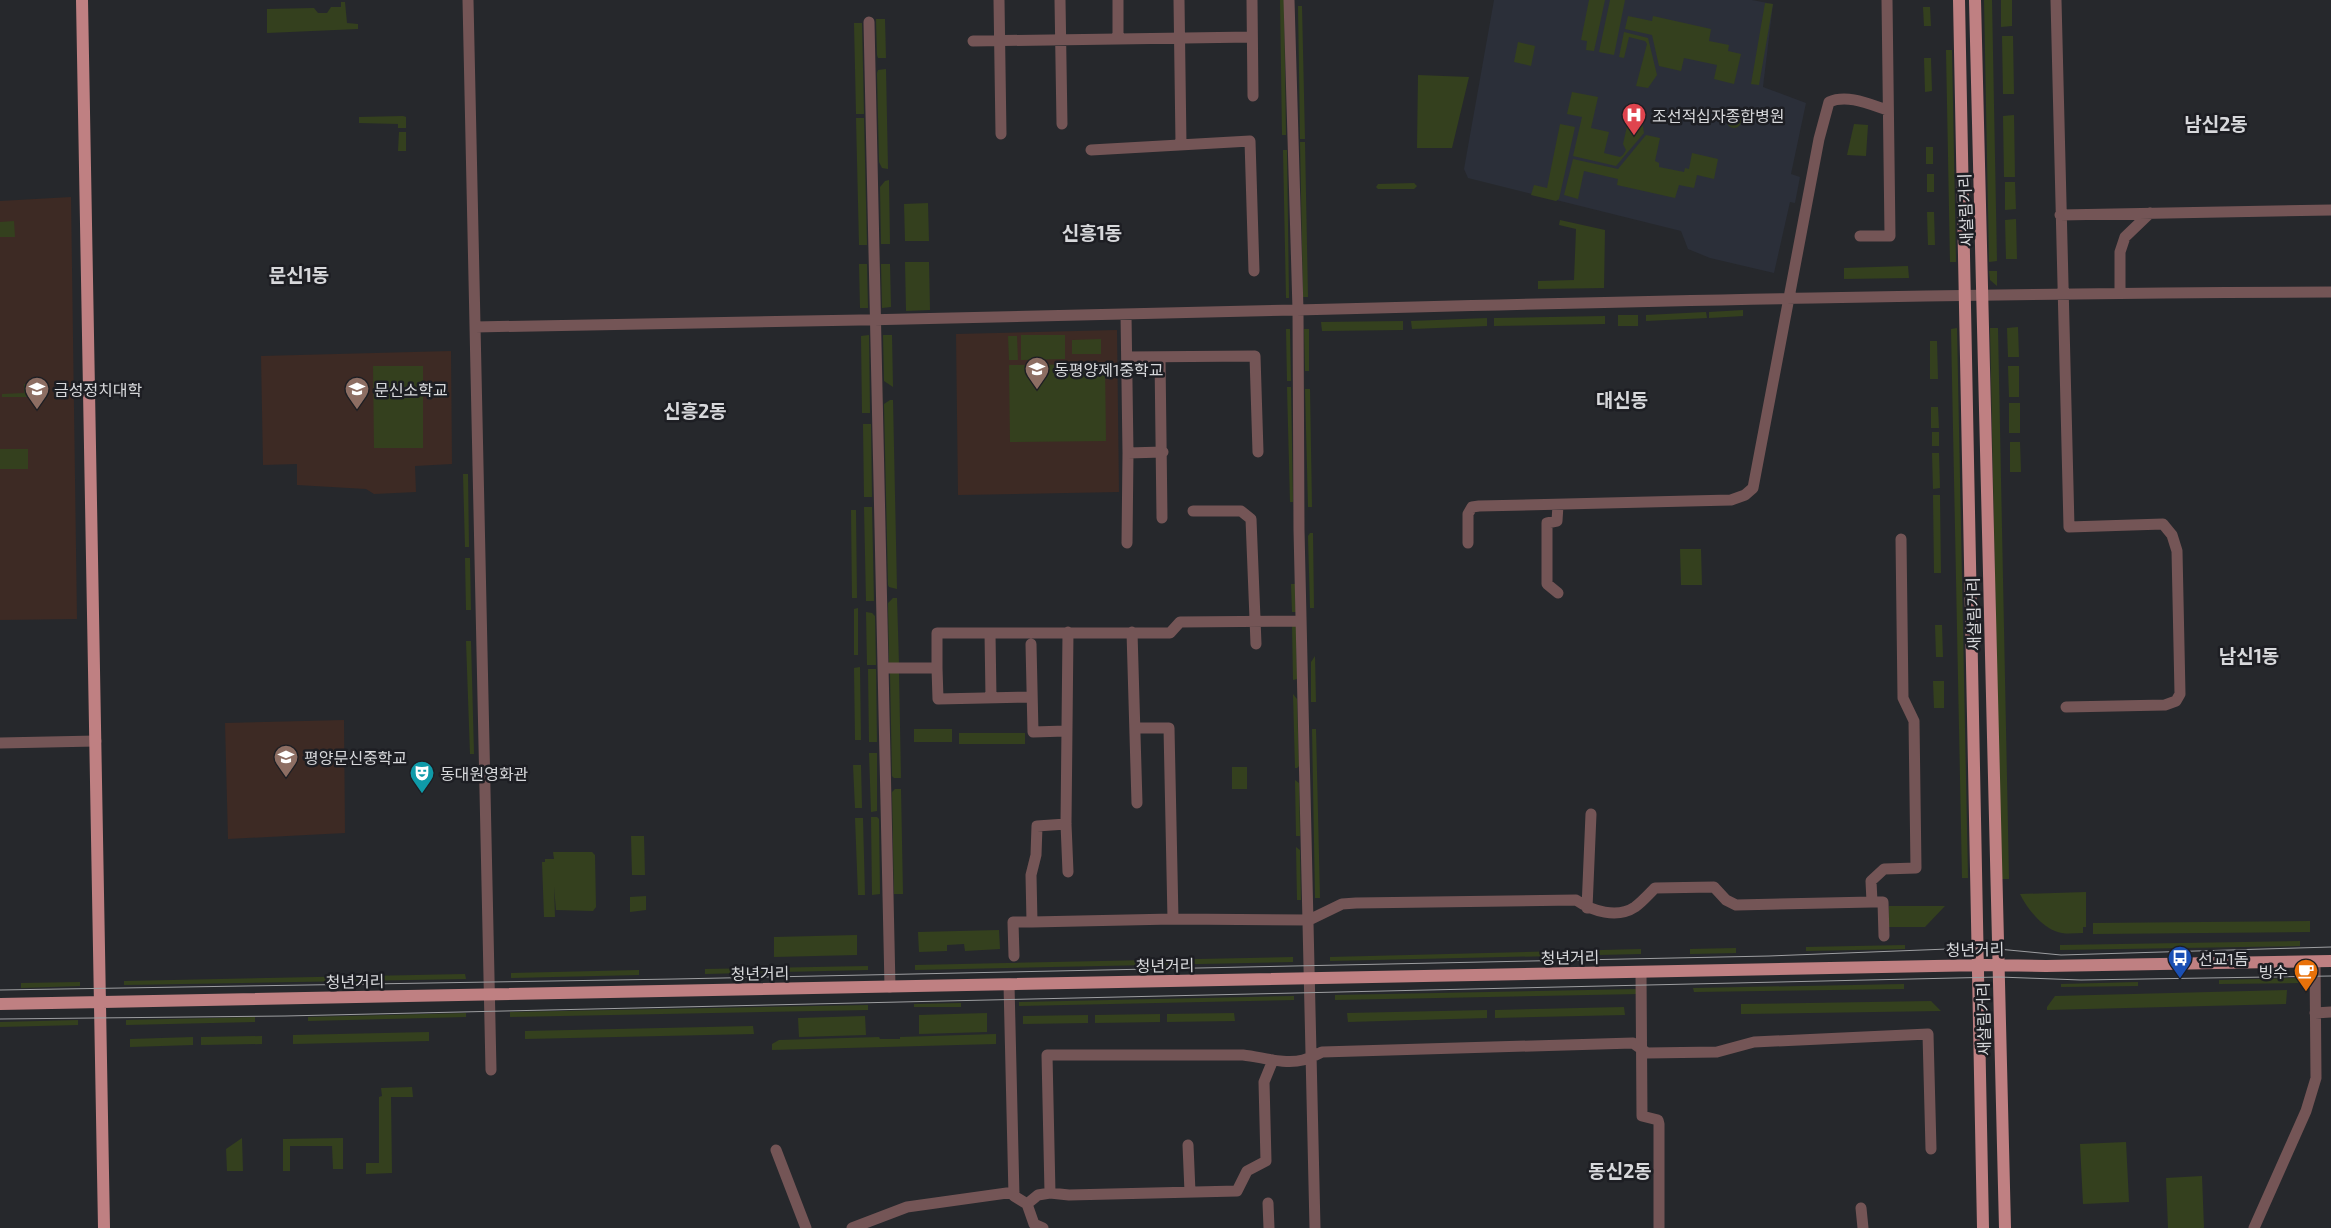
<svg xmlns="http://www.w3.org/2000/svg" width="2331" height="1228" viewBox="0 0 2331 1228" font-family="'Exo 2','Noto Sans KR',sans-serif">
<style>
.built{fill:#2b2f39}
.education{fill:#3d2a24}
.green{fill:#34401e}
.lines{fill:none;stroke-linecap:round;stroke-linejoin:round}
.minor{stroke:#745556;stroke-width:11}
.major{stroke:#bf8082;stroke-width:12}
.tram{stroke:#9d9ea1;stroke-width:1}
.labels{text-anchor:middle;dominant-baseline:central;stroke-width:5;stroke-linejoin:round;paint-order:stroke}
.poi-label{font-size:16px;fill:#d7d8db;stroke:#1d1e23;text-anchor:start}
.street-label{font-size:16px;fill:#d7d8db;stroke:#1d1e23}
.quarter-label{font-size:19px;font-weight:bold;fill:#d7d8db;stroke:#1d1e23}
</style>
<rect width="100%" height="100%" fill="#26282c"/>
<path class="built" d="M1494,0H1752L1773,4L1763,87L1806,103L1791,174L1800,177L1795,203L1790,202L1774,273L1710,258L1688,249L1681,231L1468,178L1464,169Z"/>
<path class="education" d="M71,197L77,619L0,620V201Z
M1117,330L1119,492L958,495L956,334Z
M451,351L452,464L415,466L416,492L374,494L366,489L297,485V464L263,465L261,356Z
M344,720L345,833L228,839L225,723Z"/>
<path class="green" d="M1280,0H1284L1286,135H1282Z
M1589,0H1605L1594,51L1586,50L1587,41L1581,40Z
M1610,0H1625L1614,55L1599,52Z
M1984,0H1992L1997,261L1989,262Z
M2001,0H2012V26L2001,27Z
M341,2H345L347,23L358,24V29L267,33V9L314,8L318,13H327L331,7H341Z
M1765,3L1773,4L1759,85L1751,84Z
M1298,6H1302L1305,139H1300Z
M1923,7H1930L1931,26H1924Z
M1628,16L1652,21L1653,16L1711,29L1709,41L1729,45L1728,51L1741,54L1734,84L1714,79L1717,65L1684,58L1681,71L1659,66L1652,35L1625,29Z
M876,19H885L886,58H878L877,55Z
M854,23H862L864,114H856Z
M1624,32L1648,38L1657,75L1648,88L1636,86L1647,44L1645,41L1629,37L1624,58L1619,57Z
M2002,36H2013L2014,94H2003Z
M1518,42L1535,46L1531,66L1514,62Z
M1946,50H1952L1956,262H1950Z
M1924,58H1931L1932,91L1925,92Z
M886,69L888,169L882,168L879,162L877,73L878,70Z
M1418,75L1469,77L1452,148H1417Z
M1572,92L1598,97L1591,128L1609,132L1604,153L1620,157L1623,155L1626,150L1623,144L1630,113L1641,115L1644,133L1616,166L1573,156L1582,117L1567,114Z
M1727 121a7 7 0 1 1 14 0a7 7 0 1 1-14 0Z
M2014,115L2015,177H2004L2003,116Z
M403,116L406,117V128H398V124L359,123V117Z
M856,118H864L867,245H859Z
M1560,124L1575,127L1559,199L1556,201L1531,195L1534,185L1547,188Z
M1854,124L1868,125L1866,156L1847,155Z
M399,132H406V151H398Z
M1646,135L1660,138L1655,161L1659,163V167L1684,172L1685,168L1689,169L1692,153L1718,159L1714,179L1697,175L1694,188L1679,185L1675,198L1617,185L1618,179L1584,171L1578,199L1564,195L1573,159L1618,169Z
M1300,142H1305L1308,297H1303Z
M1926,147H1933V164H1926Z
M1283,150H1287L1289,298H1286Z
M1927,174H1934V192H1927Z
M889,180L890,244H881L880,187L885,181Z
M2005,182H2015L2016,209L2005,210Z
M1414,183L1417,186L1414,189H1378L1376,187L1378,184Z
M928,203L929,241H905L904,204Z
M1927,212H1934L1935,245H1928Z
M2016,219L2017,259H2006L2005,220Z
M1560,220L1605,230L1604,288L1538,289V281L1574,280L1576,229L1559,225Z
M14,221L15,237H0V222Z
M905,262H929L930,310L906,311Z
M859,264H867L868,308H860Z
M881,264H890L891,307L882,308Z
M1908,266L1909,278L1844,279V268Z
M1989,271H1997V286L1990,280Z
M1743,310V316L1709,318V312Z
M1706,312L1707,318L1646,321V315Z
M1618,315H1638V326H1618Z
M1605,316V324L1494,326V318Z
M1487,318V326L1412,329L1411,321Z
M1403,321V330L1322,331L1321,322Z
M2018,327L2019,357H2008L2007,328Z
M1957,328L1968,878H1962L1951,329Z
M1990,328H1998L2009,879H2001Z
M1286,329H1290L1291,381H1287Z
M1304,329H1309V371H1305Z
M869,335L870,413H862L861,336Z
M883,335H892L893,387L884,381Z
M1065,335V359L1021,360V335Z
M1008,336H1017L1018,360H1009Z
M1101,339V354H1072V340Z
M1930,341H1937L1938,379H1930Z
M1105,364L1106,441L1010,442L1009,365Z
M373,366H423V448H374Z
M2008,366H2019V397H2009Z
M24,384H27V397H2V394L24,393Z
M1287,387H1291L1293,502H1290Z
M1305,389H1310L1312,507H1308Z
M890,400H893L897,589L889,587L888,585L884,404Z
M2009,403H2020V433H2009Z
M1931,407H1938L1939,428H1931Z
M863,424H871L872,497H864Z
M1932,432H1939V446H1932Z
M2010,442H2020L2021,472H2010Z
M0,449H28V469H0Z
M1932,453H1939L1940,488L1933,489Z
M463,474H468L469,547H465Z
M1933,495H1940L1941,573H1934Z
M864,507H872L874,601H866Z
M851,510H856L857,598H852Z
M1310,533H1313L1314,608H1310L1308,536Z
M1680,549H1701L1702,585H1681Z
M465,558H470L471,610H466Z
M1291,584H1295L1296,612H1292Z
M893,598H897L899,664H889L888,603Z
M858,608V655H854V609Z
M866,612L872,613L875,616L876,665H867Z
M1292,625H1296L1297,679L1293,680Z
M1935,625H1942L1943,657H1936Z
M466,641H471L474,754H470Z
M1315,656L1316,702H1311V662Z
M860,667L861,740H855L854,668Z
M868,669H876L877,742H869Z
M890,673H899L901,778H894L892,776Z
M1933,681H1944V708H1934Z
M1293,694L1297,699L1299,766L1297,768H1295Z
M914,729H952V742H914Z
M1312,729H1316L1320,898H1315Z
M959,733H1025V744H959Z
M869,753H877V811L871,812Z
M853,765H861L862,808H855Z
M1232,767H1247V789H1232Z
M1295,780L1299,783L1300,836H1296Z
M895,789H901L903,894H894L892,792Z
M871,817H877L879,819L880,894L872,895Z
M855,818H863L865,895H858Z
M631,836H644L645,875H632Z
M1296,847L1300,850L1301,900H1297Z
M553,852H592L595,855L596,907L593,911L556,910L554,887L555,917H544L542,862H545V859H554Z
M2086,892V927H2083V933C2074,933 2064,935 2055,931C2041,926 2026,907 2020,894Z
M646,896V910L630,912V897Z
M1889,906H1945L1925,927H1889Z
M2310,921V932L2093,934V923Z
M999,930L1000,949L965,951L964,944L947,945V951L919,952L918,932Z
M857,935V955L774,957V937Z
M2300,941V946L2060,950V945Z
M1905,945V949L1806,951V947Z
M1736,948V953L1690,954V949Z
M1641,949V954L1330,961V957Z
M1293,957V962L915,970V965Z
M868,966V970L705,974V969Z
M639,970V975L511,978V973Z
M465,974L466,979L124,985V981Z
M2299,978V983L2219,984V980Z
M80,982V986L21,988V983Z
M2138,982V986L2061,987V984Z
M1904,984V989L1694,992L1693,988Z
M1640,989V994L1335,1000V995Z
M2287,990L2286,1004L2047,1010V1007L2055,996Z
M1294,996V1000L1019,1006V1002Z
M1931,1001L1941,1011L1741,1014V1004Z
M961,1003V1007H914V1004Z
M868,1005V1010L510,1017V1012Z
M1624,1007L1625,1015L1495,1018V1010Z
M1487,1010V1018L1348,1022L1347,1013Z
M466,1013V1017L308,1021V1017Z
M987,1013V1032L919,1034V1015Z
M1234,1013L1235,1021L1167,1022V1014Z
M1160,1014V1022L1095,1023V1015Z
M1088,1015V1023L1023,1024V1016Z
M865,1016L866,1035L799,1037L798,1018Z
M255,1017V1022L126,1025V1020Z
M78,1020V1025L0,1027V1022Z
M753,1026L754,1034L525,1039V1031Z
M429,1032V1041L293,1044V1035Z
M996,1034V1044L772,1050V1044L779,1040L879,1037L880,1039H900V1037Z
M262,1036V1044L201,1045V1037Z
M193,1037V1045L130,1047V1039Z
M412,1087L413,1097H391L392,1173L366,1174V1163H379V1097L382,1096L381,1088Z
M242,1138L243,1171H227L226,1149Z
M343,1138V1169H333L332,1146H290V1171H283V1139Z
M2126,1142L2129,1202L2083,1204L2080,1144Z
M2202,1176L2204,1228H2168L2166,1178Z"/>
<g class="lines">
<path class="minor" d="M468,0L491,1070
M999,0L1001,134
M1060,0L1062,124
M1118,0V38
M1179,0L1181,144
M1252,0L1253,96
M1289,0L1298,310L1299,530L1315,1228
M2056,0L2069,527L2163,524L2172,535L2177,551L2180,694L2176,701L2165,705L2066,707
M869,22L890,987
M973,41L1252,37
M1091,150L1250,141L1254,271
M2060,215L2331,210
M1860,236H1890L1887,0
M2120,292V252L2125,237L2150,213
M1126,314L1128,453L1127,543
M475,327C749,322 1022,318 1296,310C1641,301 1986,293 2331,292
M1127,357L1255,356L1258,452
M1160,358L1162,518
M1128,453L1163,452
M1558,505L1557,521L1547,523V584L1558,593
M1193,511H1241L1251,519L1256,644
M1468,543V514L1472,507L1479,506L1731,500L1745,495L1753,488L1819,139L1829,102C1847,94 1869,104 1887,110
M1132,632L1137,803
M990,633L991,698
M1031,644L1033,732L1066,731
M883,668H937V633H1170L1180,622L1301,621
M937,668L938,699L1031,697
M1135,728H1169L1173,919L1309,920L1342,904L1356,903L1576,900C1592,911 1617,919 1635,907C1642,902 1649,894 1655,888L1714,887L1726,900L1736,905L1872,902L1871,881L1884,869L1916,868L1914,721L1903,698L1901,539
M0,743L96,741
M1068,872L1066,824L1068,632
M1872,902H1883L1884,936
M1587,908L1591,814
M1032,922L1173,919
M1014,956L1013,922H1032L1031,875L1036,855L1037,826L1066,824
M1641,972L1642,1116L1658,1120L1659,1124V1228
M1009,984L1014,1196L1027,1204
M2315,1013L2331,1012
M1273,1060L1264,1082L1266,1161L1247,1171L1237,1191L1069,1195L1050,1193L1047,1055H1243C1262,1057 1285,1065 1303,1060C1310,1058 1316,1055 1322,1052L1633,1043L1647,1053L1717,1052L1754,1042L1928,1034L1931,1149
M1188,1145L1190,1192
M776,1150L806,1228
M1268,1203L1269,1228
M1861,1208L1863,1228
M852,1228L907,1207L1014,1192
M1043,1228L1034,1224L1027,1204L1038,1195L1050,1193
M2254,1228L2306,1111L2316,1078L2315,962"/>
<path class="major" d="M82,0L104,1228
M1959,0L1983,1228
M1975,0L2005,1228
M0,1004L1986,965L2046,966L2331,961"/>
<path class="tram" d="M0,990L675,979L1769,956L1948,949H1998L2061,955L2331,947
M0,1019L285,1016L1999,977L2081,980L2331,976"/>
</g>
<defs>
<symbol id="hospital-pin" viewBox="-11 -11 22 30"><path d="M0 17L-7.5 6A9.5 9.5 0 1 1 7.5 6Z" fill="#e0444e" stroke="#1d1e23"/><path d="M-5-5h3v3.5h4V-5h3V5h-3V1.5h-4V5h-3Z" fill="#fff"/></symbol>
<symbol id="school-pin" viewBox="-11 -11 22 30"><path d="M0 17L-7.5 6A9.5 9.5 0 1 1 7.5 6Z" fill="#8d6e63" stroke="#1d1e23"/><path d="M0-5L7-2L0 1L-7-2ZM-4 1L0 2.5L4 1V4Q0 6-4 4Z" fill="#fff"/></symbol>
<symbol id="university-pin" viewBox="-11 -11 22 30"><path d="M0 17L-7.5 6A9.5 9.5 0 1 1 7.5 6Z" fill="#8d6e63" stroke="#1d1e23"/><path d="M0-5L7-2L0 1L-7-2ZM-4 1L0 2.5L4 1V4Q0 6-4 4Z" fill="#fff"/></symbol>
<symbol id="theatre-pin" viewBox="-11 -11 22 30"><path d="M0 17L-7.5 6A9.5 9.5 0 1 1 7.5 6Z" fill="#0f9aa8" stroke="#1d1e23"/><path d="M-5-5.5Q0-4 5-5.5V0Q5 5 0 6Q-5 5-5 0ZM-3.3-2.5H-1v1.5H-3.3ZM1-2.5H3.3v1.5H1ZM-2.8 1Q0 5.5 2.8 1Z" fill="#fff"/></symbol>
<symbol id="bus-pin" viewBox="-11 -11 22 30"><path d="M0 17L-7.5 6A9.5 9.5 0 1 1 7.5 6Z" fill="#1a4fb4" stroke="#1d1e23"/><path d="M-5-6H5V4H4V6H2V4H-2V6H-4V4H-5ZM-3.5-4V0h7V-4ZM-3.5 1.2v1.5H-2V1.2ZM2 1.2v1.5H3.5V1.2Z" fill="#fff"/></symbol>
<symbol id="cafe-pin" viewBox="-11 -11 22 30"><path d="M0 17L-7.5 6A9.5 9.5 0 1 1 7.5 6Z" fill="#e8710a" stroke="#1d1e23"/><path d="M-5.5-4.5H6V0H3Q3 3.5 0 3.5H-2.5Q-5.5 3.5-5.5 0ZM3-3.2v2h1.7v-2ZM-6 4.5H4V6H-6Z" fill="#fff"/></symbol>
</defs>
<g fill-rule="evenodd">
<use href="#hospital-pin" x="1620" y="101" width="28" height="38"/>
<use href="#school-pin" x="1023" y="355" width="28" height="38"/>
<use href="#university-pin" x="23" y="375" width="28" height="38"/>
<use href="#school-pin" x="343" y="375" width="28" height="38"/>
<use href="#school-pin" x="272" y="743" width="28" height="38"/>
<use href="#theatre-pin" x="408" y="759" width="28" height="38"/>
<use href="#bus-pin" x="2166" y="944" width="28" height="38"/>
<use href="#cafe-pin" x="2292" y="957" width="28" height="38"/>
</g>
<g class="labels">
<g class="poi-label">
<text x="1652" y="115">조선적십자종합병원</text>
<text x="1054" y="369">동평양제1중학교</text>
<text x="54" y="389">금성정치대학</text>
<text x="374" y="389">문신소학교</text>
<text x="304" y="757">평양문신중학교</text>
<text x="440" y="773">동대원영화관</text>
<text x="2198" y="958">선교1돔</text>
<text x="2288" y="971" text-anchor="end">빙수</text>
</g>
<g class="street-label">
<text transform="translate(1965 210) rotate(-92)">새살림거리</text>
<text transform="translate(1973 614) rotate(-91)">새살림거리</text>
<text transform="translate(1975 949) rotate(-1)">청년거리</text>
<text transform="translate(1570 957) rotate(-1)">청년거리</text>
<text transform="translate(1165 965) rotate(-1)">청년거리</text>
<text transform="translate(760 973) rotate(-1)">청년거리</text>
<text transform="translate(355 981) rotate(-1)">청년거리</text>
<text transform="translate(1983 1019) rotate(-91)">새살림거리</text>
</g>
<g class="quarter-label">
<text x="2216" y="123">남신2동</text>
<text x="1092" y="232">신흥1동</text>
<text x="299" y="274">문신1동</text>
<text x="1622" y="399">대신동</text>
<text x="695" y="410">신흥2동</text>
<text x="2249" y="655">남신1동</text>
<text x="1620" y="1170">동신2동</text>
</g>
</g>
</svg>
